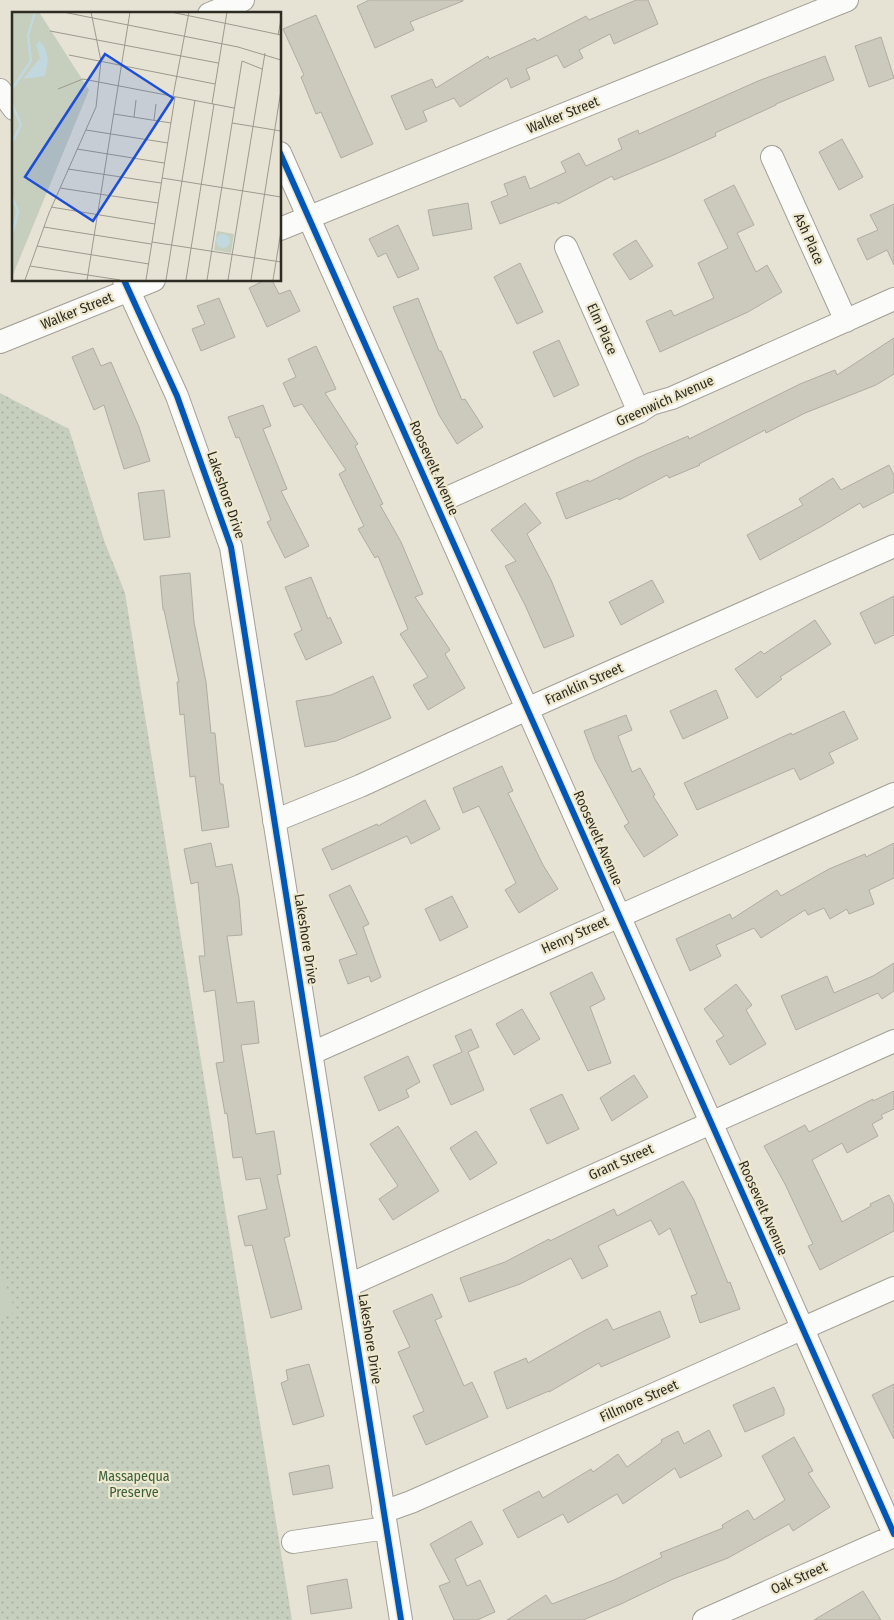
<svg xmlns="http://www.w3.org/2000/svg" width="894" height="1620" viewBox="0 0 894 1620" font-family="'Fira Sans Condensed',sans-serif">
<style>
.park{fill:url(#park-dots)}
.pitch{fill:#c6cebe}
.building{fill:#ccc9bd;stroke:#afada2}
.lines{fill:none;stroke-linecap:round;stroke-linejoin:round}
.minor-casing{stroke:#a3a096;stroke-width:24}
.minor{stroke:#fbfbf9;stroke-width:22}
.cycleway-casing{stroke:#ede8ce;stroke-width:9}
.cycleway{stroke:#0057b8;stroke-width:6}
.labels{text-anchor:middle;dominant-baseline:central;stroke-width:4.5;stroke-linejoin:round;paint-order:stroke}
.street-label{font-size:14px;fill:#2e2c22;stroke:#ede8ce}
.park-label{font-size:14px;fill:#3a603b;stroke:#ede8ce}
.inset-river{fill:none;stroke:#c0d8de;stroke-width:2.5}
.inset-road{fill:none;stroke:#9c9a8d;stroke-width:1}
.view{fill:#1d4ed8;fill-opacity:0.15;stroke:#1d4ed8;stroke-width:2.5}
.inset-edge{fill:none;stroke:#2e2c22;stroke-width:2.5}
</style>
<defs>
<pattern id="park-dots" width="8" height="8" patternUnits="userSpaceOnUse" patternTransform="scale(1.25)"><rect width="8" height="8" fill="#c6cebe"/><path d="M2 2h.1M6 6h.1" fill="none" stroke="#aab1a3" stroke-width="1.8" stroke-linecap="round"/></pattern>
</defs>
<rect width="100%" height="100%" fill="#e6e3d5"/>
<path class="park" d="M0,393L69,429L105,543L125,593L292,1620H0Z"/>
<path class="pitch" d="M0,1269L16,1312L0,1318Z"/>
<path class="building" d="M369,0H463V1L410,22L414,30L375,48L357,6Z
M636,0H648L658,24L614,44L610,34L579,50L583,58L564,68L557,55L526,69L530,79L511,88L507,78L460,107L454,98L423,111L427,121L406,130L391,96L432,79L436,88L488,56L489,59L535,38L537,41L586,16L589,20Z
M316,15L373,144L341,158L321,112L316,114L301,77L304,75L283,29Z
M881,37L894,78L869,87L855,46Z
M825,56L834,80L776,104V105L715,133L716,136L669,157L614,180L612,176L558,204L557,202L500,224L491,202L508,195L504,184L525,176L530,189L566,172L561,162L579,153L586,166L622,149L618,139L638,130L639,134L758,81Z
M842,139L863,177L839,190L819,152Z
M734,185L754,225L737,233L756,272L767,265L782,292L748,312L660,352L646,321L671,310L674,316L714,298L698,263L728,248L704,200Z
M468,203L472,229L433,236L428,210Z
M894,204V265L887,250L867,260L857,239L878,230L870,215Z
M398,225L419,269L398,278L386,253L378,257L369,239Z
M636,240L653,266L630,280L613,254Z
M520,263L543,312L517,324L494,277Z
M265,280H272L279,294L290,290L300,311L267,327L249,288Z
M219,298L235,337L201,351L192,329L205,324L197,306Z
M418,298L439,351H441L462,400L465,399L483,427L457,444L439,415L393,307Z
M894,338V374L876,385L805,413L766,433L765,430L699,464L700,465L669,478L667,475L619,500L618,498L566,519L556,493L588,480L589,482L637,458L688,436L689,439L800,384L835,370L837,375Z
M559,340L579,385L554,397L533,352Z
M316,346L336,389L325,393L358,444L355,446L383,504L380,505L401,542L423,594L415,597L450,650L445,654L465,688L428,710L413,685L428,677L400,634L408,629L378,556L375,558L358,529L364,526L339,474L346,470L302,404L294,407L283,383L296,377L288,359Z
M93,348L101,366L111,362L139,427L150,461L124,469L104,405L94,410L72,357Z
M263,405L271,426L263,429L287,489L281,491L309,546L285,558L267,522L271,520L239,437L236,438L228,417Z
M889,465L894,475V492L863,508L860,503L822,526L760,560L747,535L803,505L799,499L833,478L841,490Z
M164,490L170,537L144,540L138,493Z
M525,503L541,523L527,534L551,580L574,636L544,648L525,605L505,566L516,561L491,530Z
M190,573L194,622L206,682L211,733H215L220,784H223L229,827L202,831L195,776L190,777L184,714L180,715L177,682H179L164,610H163L160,576Z
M311,577L328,619L330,617L342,643L306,660L294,634L302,630L285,587Z
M652,580L664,602L621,625L609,602Z
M894,596V635L875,644L860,613Z
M815,620L831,644L780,677L782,679L757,698L735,669L761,651L764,654Z
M373,676L391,718L336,741L305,747L296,701L331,695Z
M716,690L728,718L683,739L670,711Z
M844,711L858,739L829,753L834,763L800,780L794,768L697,810L684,783L791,733L792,735Z
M626,715L632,730L618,736L632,772L640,768L655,795L653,796L678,835L644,857L624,826L629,823L595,760L584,731Z
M502,766L513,791L508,793L543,865L558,889L519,913L505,890L516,883L479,806L463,813L453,788Z
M425,800L440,829L411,844L407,836L332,870L322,849L377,824L378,826Z
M211,843L216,867L232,864L239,898L242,935L227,936L237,1003L254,1001L259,1043L241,1045L256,1134L274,1131L281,1174L277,1175L290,1236L284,1238L302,1309L271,1318L252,1245L245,1246L238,1216L267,1209L260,1178L246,1180L242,1157L233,1158L227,1113L225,1114L216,1063L224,1062L215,990L204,992L199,956H205L198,882L191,884L184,849Z
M894,843V878L869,890L874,904L849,914L847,909L830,919L824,908L808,915L805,910L761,938L754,928L716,945L721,956L690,971L676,939L730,914L732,919L777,890L781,896L829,869L865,854L866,857Z
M350,885L369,924L363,927L381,977L371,982L369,976L348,984L339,960L357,954L329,895Z
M452,896L468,927L440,941L425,909Z
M894,963V991L882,999L878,993L796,1030L781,996L827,976L834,993L873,976Z
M592,972L605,999L590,1007L611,1063L588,1071L550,993Z
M736,984L752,1005L746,1010L766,1044L730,1065L716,1041L724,1036L704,1009Z
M522,1009L540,1039L514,1055L496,1024Z
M471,1029L479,1047L468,1052L484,1090L451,1105L433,1065L462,1052L455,1036Z
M408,1056L420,1082L406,1090L409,1097L379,1111L364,1077Z
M634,1075L648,1097L612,1121L600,1098Z
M894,1091V1109L881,1115L883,1118L872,1124L878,1136L847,1153L842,1143L812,1160L842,1222L871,1206L870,1204L889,1195L894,1205V1231L820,1270L808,1246L813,1244L785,1184L764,1146L805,1125L809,1132L873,1099V1101Z
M562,1094L579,1129L547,1144L530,1109Z
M398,1126L439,1191L393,1220L379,1199L398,1186L370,1144Z
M476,1131L497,1163L470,1180L450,1148Z
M683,1181L694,1200L728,1283L730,1282L740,1309L700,1323L691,1296L697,1294L670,1228L659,1235L651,1220L598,1246L608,1266L582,1279L571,1258L520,1284L469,1302L460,1278L505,1262L549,1239L550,1241L614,1209L617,1216Z
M432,1294L442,1317L435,1320L464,1386L472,1382L488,1417L426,1445L413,1416L424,1411L398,1352L410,1347L393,1311Z
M660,1311L670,1337L601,1367L599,1363L549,1392V1391L507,1409L494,1372L526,1358L528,1363L584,1331L607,1319L613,1330Z
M309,1364L324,1416L293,1425L281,1383L288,1380L286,1370Z
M894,1384V1439L872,1395Z
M774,1387L784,1409V1415L745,1432L733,1405Z
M709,1430L722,1456L680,1478L675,1468L623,1504L617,1494L568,1523L563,1514L518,1538L503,1510L539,1491L543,1498L591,1469L593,1472L618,1454L627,1467L662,1442L661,1440L678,1431L684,1444Z
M794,1437L813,1471L808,1473L830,1507L793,1531L789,1524L728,1558L673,1579L621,1604L583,1620H507L546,1595L552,1604L614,1580L662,1557L660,1553L723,1528L722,1525L748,1510L754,1520L785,1500L762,1456Z
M329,1465L333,1488L293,1495L289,1473Z
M471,1521L483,1544L455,1559L467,1586L480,1580L495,1612L477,1620H454L439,1586L450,1582L430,1544Z
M347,1579L352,1608L311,1614L307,1586Z
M863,1591L881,1620H814Z"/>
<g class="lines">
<defs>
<path id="minor" d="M209,14L243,0
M0,90L14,109
M280,153L894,1534
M772,157L846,321
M280,229L847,0
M566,247L639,412
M124,280L177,396L231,547L401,1620
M0,342L154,280
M436,503L639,412L651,404L672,398L894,299
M274,821L360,786L527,709L894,546
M312,1053L894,794
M349,1285L894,1041
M383,1512L411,1502L894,1288
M293,1542L386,1528
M704,1620L894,1536"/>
</defs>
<use href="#minor" class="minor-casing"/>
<use href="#minor" class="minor"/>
<defs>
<path id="cycleway" d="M280,153L894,1534
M124,280L177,396L231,547L401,1620"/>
</defs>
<use href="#cycleway" class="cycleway-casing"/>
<use href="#cycleway" class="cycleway"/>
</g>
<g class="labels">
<g class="street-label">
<text transform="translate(563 115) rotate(-22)">Walker Street</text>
<text transform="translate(809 239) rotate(66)">Ash Place</text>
<text transform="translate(77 311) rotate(-22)">Walker Street</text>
<text transform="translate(602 329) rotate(66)">Elm Place</text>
<text transform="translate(665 401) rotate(-24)">Greenwich Avenue</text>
<text transform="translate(434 468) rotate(66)">Roosevelt Avenue</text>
<text transform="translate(226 495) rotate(71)">Lakeshore Drive</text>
<text transform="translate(584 684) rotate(-24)">Franklin Street</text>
<text transform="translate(598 838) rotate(66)">Roosevelt Avenue</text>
<text transform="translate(575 935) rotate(-24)">Henry Street</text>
<text transform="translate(306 939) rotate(81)">Lakeshore Drive</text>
<text transform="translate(621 1162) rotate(-24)">Grant Street</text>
<text transform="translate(763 1208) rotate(66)">Roosevelt Avenue</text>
<text transform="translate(370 1339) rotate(81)">Lakeshore Drive</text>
<text transform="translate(639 1401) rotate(-24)">Fillmore Street</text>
<text transform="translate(799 1578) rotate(-24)">Oak Street</text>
</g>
<g class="park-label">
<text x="134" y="1476">Massapequa<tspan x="134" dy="16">Preserve</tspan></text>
</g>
</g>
<g transform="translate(12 12)">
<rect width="269" height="269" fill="#e6e3d5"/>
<path d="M205,219L222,222L219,241L202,238Z" fill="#c6cebe"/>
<path d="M0,0H27L77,78L0,265Z" fill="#c6cebe"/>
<path d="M25,83L45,85L39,113L14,108L18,86ZM17,111L36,115L33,127L14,123ZM13,126L33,130L30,142L10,138Z" fill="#c6cebe"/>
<path d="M27,29L32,34L36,47L33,64L11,67L28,46L24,33ZM204 229a7 7 0 1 1 14 0a7 7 0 1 1-14 0Z" fill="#c0d8de"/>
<path class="inset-river" d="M0,77L19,49L16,24L23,0M0,92L9,113L0,131V163M0,185L6,199L0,223"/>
<path class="inset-road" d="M51,0L226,35L269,48M159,0L269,23M38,19L206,51M266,23L269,8M57,43L203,72M46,77L71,67L222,96M161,84L177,0M200,92L215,0M102,102L159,111M122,105L124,88M142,108L144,92M220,111L269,119M74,118L156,131M65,137L152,151M56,157L149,171M150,166L269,185M48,176L146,191M39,195L143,212M32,215L139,232M140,230L269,250M25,234L137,252M18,254L108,268M13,268L37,201L84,95L89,49L79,0M75,268L118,0M134,268L163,85M154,268L183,88M174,268L202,92M195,268L230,49L250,57M216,268L253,41M239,268L269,78M261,268L269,219"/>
<path class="view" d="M93,42L161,86L81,209L13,165Z"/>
<rect width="269" height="269" class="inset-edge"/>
</g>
</svg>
